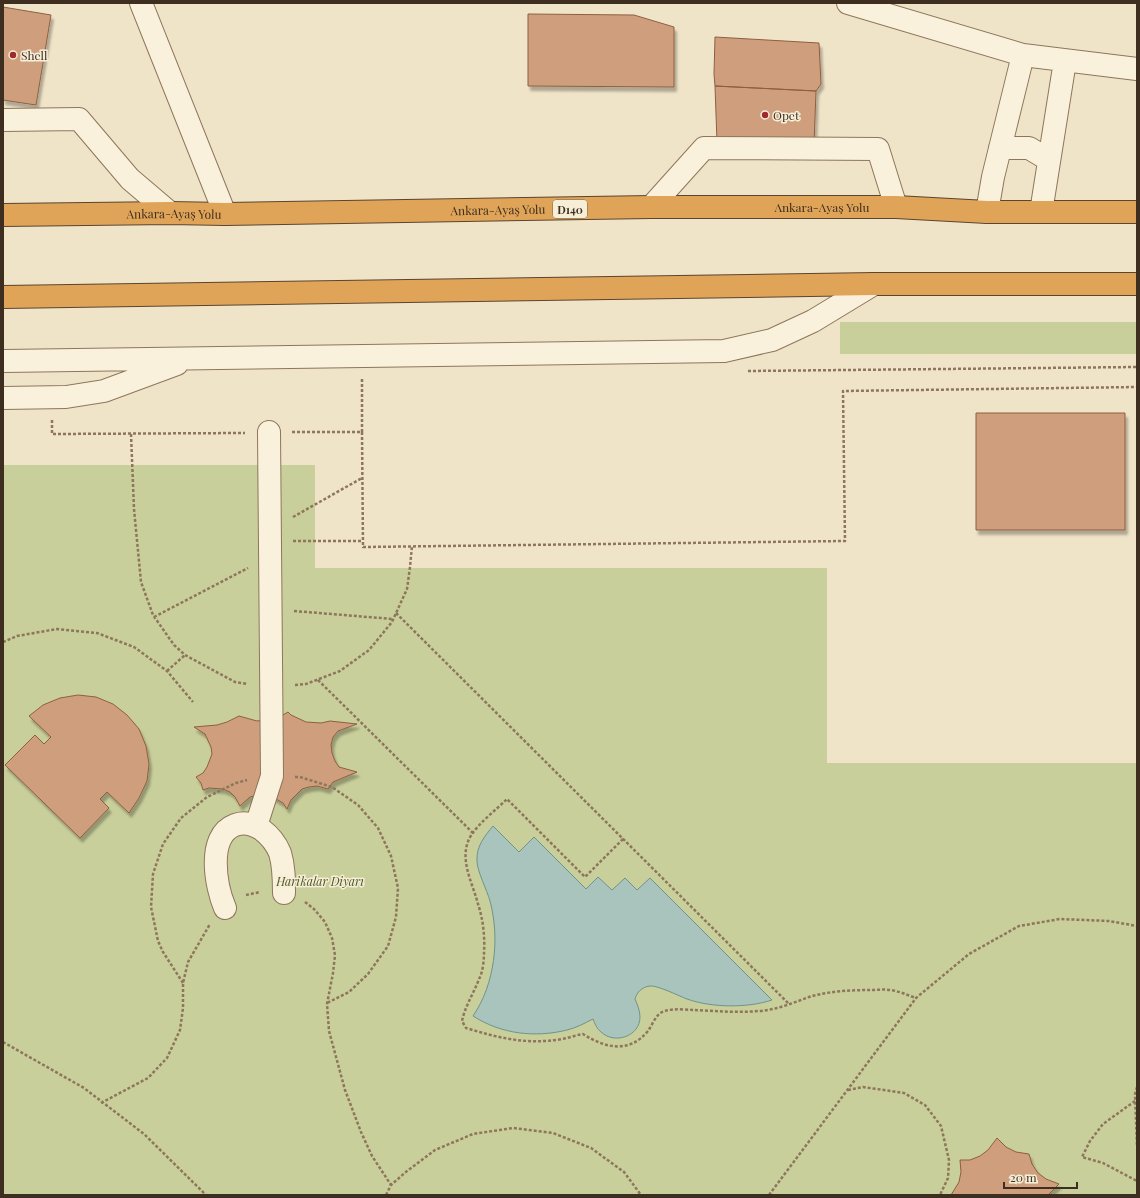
<svg xmlns="http://www.w3.org/2000/svg" width="1140" height="1198" viewBox="0 0 1140 1198" font-family="'Playfair Display',serif">
<style>
.green{fill:#c9cf9b}
.water{fill:#a9c4bc;stroke:#6f938a}
.building{fill:#cf9f7d;stroke:#8d5f41;filter:url(#shadow)}
.lines{fill:none;stroke-linecap:round;stroke-linejoin:round}
.minor-casing{stroke:#8d765c;stroke-width:24}
.highway-casing{stroke:#5b4430;stroke-width:24}
.path{stroke:#8d765c;stroke-width:2.5;stroke-dasharray:3 2;stroke-linecap:butt}
.minor{stroke:#faf1dc;stroke-width:22}
.highway{stroke:#e0a458;stroke-width:22}
.poi-dot{fill:#9e2a2b;stroke:#f7eed8;stroke-width:1.5}
.labels{text-anchor:middle;dominant-baseline:central;stroke-width:3;stroke-linejoin:round;paint-order:stroke}
.shield{fill:#f7eed8;stroke:#756857;stroke-width:1}
.shield-label{font-size:11px;font-weight:bold;fill:#3d2e20}
.poi-label{font-size:12px;fill:#3d2e20;stroke:#f7eed8;text-anchor:start}
.street-label{font-size:12px;fill:#3d2e20;stroke:#f7eed8}
.park-label{font-size:12px;font-style:italic;fill:#4d5a26;stroke:#f7eed8}
</style>
<defs>
<filter id="shadow"><feDropShadow dx="2.5" dy="4.5" stdDeviation="1" flood-color="#0004"/></filter>
</defs>
<rect width="100%" height="100%" fill="#f0e4c8"/>
<path class="green" d="M840,322H1137V354H840Z
M3,465H315V568H827V763H1137V1195H3Z"/>
<path class="water" d="M493,826L519,852L534,837L586,889L598,877L612,890L625,878L637,890L650,878L772,1000C748,1008 712,1008 687,999C679,996 657,985 650,986C642,987 637,992 635,999C637,1004 640,1010 640,1017C640,1036 615,1045 601,1032C597,1029 595,1024 593,1019C585,1023 576,1028 567,1030C535,1038 501,1034 473,1016C495,984 500,938 490,901C487,890 477,871 477,861C476,846 485,836 493,826Z"/>
<path class="building" d="M3,7L51,15L36,105L3,100Z
M528,14L634,15L674,27V87L528,86Z
M715,37L819,43L821,84L816,91L715,86L714,74Z
M715,86L816,91L814,144L717,142Z
M976,413H1125V530H976Z
M78,695L96,697L113,704L127,715L139,729L146,746L149,764L147,781L139,798L129,813L107,792L100,799L109,808L80,838L5,765L35,735L44,744L51,737L29,716L43,705L60,698Z
M288,712L291,715L306,722L321,723L330,721L357,724L338,731L333,737L331,745L332,753L335,761L339,767L357,772L333,782L328,789L317,786L309,787L302,789L291,800L287,809L283,803L271,796L257,795L250,797L240,806L235,797L230,792L223,789L209,788L203,790L201,783L196,777L203,773L207,767L212,754L211,747L205,734L194,727L217,725L227,722L239,716L257,721L271,719L283,715Z
M997,1138L1006,1147L1016,1152L1029,1154L1032,1164L1038,1173L1046,1179L1059,1184L1048,1195H951L959,1182L961,1172L960,1160H970L980,1156L988,1150Z"/>
<g class="lines">
<defs>
<path id="minor" d="M141,3L225,214
M848,3L1023,55L1137,69
M3,120L79,119L130,179L170,213
M1000,148H1029L1049,160
M651,207L704,148L878,149L896,207
M987,212L993,177L1023,55
M1041,212L1065,61
M3,361L724,351L772,340L813,321L874,284
M3,398L66,397L104,391L177,364
M256,826L272,776L269,432
M225,908C216,887 206,836 235,825C245,821 253,824 261,829C269,835 276,843 280,853C284,866 284,879 284,893"/>
<g id="highway">
<path id="s1" d="M3,215L170,213L225,214L651,207H896L987,212H1137"/>
<path d="M3,297L874,284H1137"/>
</g>
</defs>
<use href="#minor" class="minor-casing"/>
<use href="#highway" class="highway-casing"/>
<path class="path" d="M748,371L1137,367
M52,420V434L245,433
M292,432H362V378
M362,432L363,547L845,541L843,391L1137,387
M131,434L134,509L141,582L153,615L174,645L185,655L235,682L248,684
M293,517L362,478
M293,541H363
M294,611L393,619
M396,613L789,1004
M154,617L248,568
M3,642L17,636L57,629L97,633L134,647L167,671L193,702
M167,671L185,655
M318,680L473,833
M295,685L306,684L340,671L369,650L392,622L407,589L410,567L412,546
M295,777H300L332,787L358,805L378,828L391,856L398,888L396,917L388,946L368,974L349,992L327,1003
M623,839L585,877L507,799C497,809 480,822 472,834C457,856 472,881 478,904C483,919 485,936 484,952C484,960 483,972 479,979C474,993 465,1006 462,1021L466,1028C499,1038 527,1045 562,1039C569,1038 576,1035 583,1034C605,1048 629,1054 648,1031C653,1024 656,1013 665,1011C674,1008 686,1010 695,1010C717,1011 738,1013 759,1011C776,1010 793,1003 809,997C829,991 851,990 872,990C878,990 884,989 890,990C899,991 907,995 916,998
M246,895L260,892
M305,902L314,909L325,922L332,938L335,955L333,973L327,1004L329,1031L345,1090L361,1132L372,1156L391,1185
M183,983L163,952L158,941L151,907L153,874L163,844L181,818L207,797L236,783L247,780
M3,1042L84,1088L144,1134L206,1195
M1137,1087L1135,1094L1137,1146
M848,1090L863,1087L904,1093L925,1105L941,1126L949,1160L948,1178L940,1195
M1135,1101L1103,1124L1090,1141L1082,1157L1103,1163L1137,1181
M101,1103L148,1078L167,1058L180,1030L183,1008V983L188,962L210,924
M386,1195L391,1185L407,1171L435,1150L473,1134L513,1128L553,1133L591,1148L624,1172L641,1195
M769,1195L916,998L969,954L1019,926L1060,919L1109,921L1137,926"/>
<use href="#minor" class="minor"/>
<use href="#highway" class="highway"/>
</g>
<g class="poi-dot">
<circle cx="13" cy="55" r="4"/>
<circle cx="765" cy="115" r="4"/>
</g>
<g class="labels">
<rect class="shield" x="553" y="200" width="34" height="18" rx="3"/>
<g class="shield-label">
<text x="570" y="209">D140</text>
</g>
<g class="poi-label">
<text x="21" y="55">Shell</text>
<text x="773" y="115">Opet</text>
</g>
<g class="street-label">
<text stroke="none"><textPath href="#s1" startOffset="819">Ankara-Ayaş Yolu</textPath></text>
<text stroke="none"><textPath href="#s1" startOffset="495">Ankara-Ayaş Yolu</textPath></text>
<text stroke="none"><textPath href="#s1" startOffset="171">Ankara-Ayaş Yolu</textPath></text>
</g>
<g class="park-label">
<text x="320" y="881">Harikalar Diyarı</text>
</g>
</g>
<rect width="1140" height="1198" fill="none" stroke="#3d2e20" stroke-width="8"/>
<path d="M1004 1182v6h73v-6" fill="none" stroke="#3d2e20" stroke-width="2"/>
<text x="1010" y="1182" font-size="12" fill="#3d2e20" stroke="#f7eed8" stroke-width="3" paint-order="stroke">20 m</text>
</svg>
